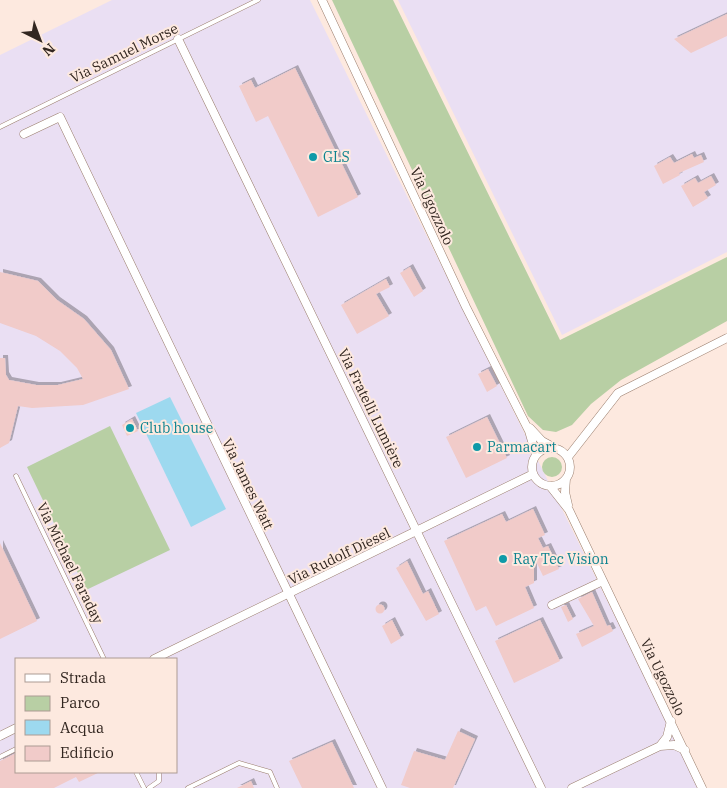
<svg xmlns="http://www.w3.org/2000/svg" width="727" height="788" viewBox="0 0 727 788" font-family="'IBM Plex Serif',serif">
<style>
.industrial{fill:#eadff3;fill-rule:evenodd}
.green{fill:#b8cfa4}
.water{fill:#9dd9ef}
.building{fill:#f1cbc9;filter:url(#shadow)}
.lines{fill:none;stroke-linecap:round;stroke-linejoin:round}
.service-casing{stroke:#9a7d6c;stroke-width:5}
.minor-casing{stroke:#9a7d6c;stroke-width:9}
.service{stroke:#fff;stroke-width:4}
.minor{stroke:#fff;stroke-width:8}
.culture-dot{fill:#0f9aa8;stroke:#fde9df;stroke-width:2}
.labels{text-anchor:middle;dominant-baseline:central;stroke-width:4;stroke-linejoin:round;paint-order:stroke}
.street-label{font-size:14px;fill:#322620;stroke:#fde9df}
.culture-label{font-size:14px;fill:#0d838f;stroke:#fde9df;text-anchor:start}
</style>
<defs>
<filter id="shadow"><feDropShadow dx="3" dy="-3" stdDeviation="0" flood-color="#0004"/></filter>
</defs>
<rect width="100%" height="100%" fill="#fde9df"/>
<path class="industrial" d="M112,0H310L700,788H0V55ZM16,659H176V772H16Z
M398,0H727V252L562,335Z"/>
<path class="green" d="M332,0H393L560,340L727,257V321L621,380L591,404L572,425L556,432L543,430L528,416Z
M110,426L170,550L86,590L27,467Z
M542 467a10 10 0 1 1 20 0a10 10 0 1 1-20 0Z"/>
<path class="water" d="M170,397L226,509L191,527L136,413Z"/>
<path class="building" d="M727,14V36L691,53L674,39Z
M295,68L358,197L318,217L268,116L256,122L239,86L251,80L255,88Z
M692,154L694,158L701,155L704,162L679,173L680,175L663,184L654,166L670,157L674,163Z
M711,176L716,185L704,192L708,198L693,207L681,186L695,178L698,183Z
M410,267L423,291L414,297L400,273Z
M0,272L38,281L57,300L84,319L111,350L129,389L83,405L32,408L18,406L9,443L0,448V358H5L6,375L9,380L36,385H58L83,379L77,368L60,351L36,336L0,323Z
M386,279L390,287L376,294L389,316L357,334L341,305Z
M488,369L497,386L487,392L478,374Z
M487,417L507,458L466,478L446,437Z
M132,419L138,431L127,436L122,425Z
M533,509L545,535L538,538L543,548L548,546L559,569L543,576L534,557V583L525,587L534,608L496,626L486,606L476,611L444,541L502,514L506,522Z
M0,543L37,621L0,639Z
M407,561L423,594L428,591L439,614L426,621L396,568Z
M592,592L607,626L610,625L613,631L582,647L576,634L594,626L578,599Z
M375.5 609a4.5 4.5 0 1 1 9 0a4.5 4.5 0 1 1-9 0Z
M566,605L573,619L568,622L561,607Z
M392,620L401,638L391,644L382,626Z
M540,620L560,661L514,683L495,641Z
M458,731L475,739L453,788H410L401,785L414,751L445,760Z
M332,742L354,788H302L289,761Z
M16,753V772H100L79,782L76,777L54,788H0V761Z
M251,781L254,788H237Z"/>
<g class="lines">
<defs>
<path id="service" d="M0,127L258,0
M16,476L104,659
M0,757L16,749
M136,772L144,788
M149,788L159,781V772
M188,788L239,763L270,772L277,788"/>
<path id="minor" d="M322,0L466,307L529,431L536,455
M178,39L541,788
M24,134L60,117L382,788
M530,428L542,441L553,447
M532 467a19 19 0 1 1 38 0a19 19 0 1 1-38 0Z
M568,457L618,393L727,338
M566,479L565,492L568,505
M550,486L569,510L702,788
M552,605L603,581
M154,659L533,474
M0,736L16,728
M660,746L667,737L671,721
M572,788L660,746L674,745L685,750"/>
</defs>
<use href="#service" class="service-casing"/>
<use href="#minor" class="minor-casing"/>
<use href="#service" class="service"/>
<use href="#minor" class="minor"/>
</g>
<g class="culture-dot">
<circle cx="313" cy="157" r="5"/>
<circle cx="130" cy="428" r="5"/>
<circle cx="477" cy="447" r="5"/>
<circle cx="503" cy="559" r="5"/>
</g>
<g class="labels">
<g class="street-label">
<text transform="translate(124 53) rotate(-26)">Via Samuel Morse</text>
<text transform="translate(432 206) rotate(65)">Via Ugozzolo</text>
<text transform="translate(371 408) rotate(64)">Via Fratelli Lumière</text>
<text transform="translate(248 484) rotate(64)">Via James Watt</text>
<text transform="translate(339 556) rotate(-26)">Via Rudolf Diesel</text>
<text transform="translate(70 563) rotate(64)">Via Michael Faraday</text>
<text transform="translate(663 677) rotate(64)">Via Ugozzolo</text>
</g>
<g class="culture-label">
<text x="323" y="157">GLS</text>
<text x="140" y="428">Club house</text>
<text x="487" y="447">Parmacart</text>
<text x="513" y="559">Ray Tec Vision</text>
</g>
</g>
<rect x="15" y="658" width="162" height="115" fill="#fde9df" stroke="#ac9b93"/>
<rect x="25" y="674" width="25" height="8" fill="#ffffff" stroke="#ac9b93"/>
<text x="60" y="683" font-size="15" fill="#322620">Strada</text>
<rect x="25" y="696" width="25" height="15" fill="#b8cfa4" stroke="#ac9b93"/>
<text x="60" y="708" font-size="15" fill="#322620">Parco</text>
<rect x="25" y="720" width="25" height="15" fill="#9dd9ef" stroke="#ac9b93"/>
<text x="60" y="733" font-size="15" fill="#322620">Acqua</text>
<rect x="25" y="746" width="25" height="15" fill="#f1cbc9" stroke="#ac9b93"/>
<text x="60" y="758" font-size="15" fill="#322620">Edificio</text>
<g transform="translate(40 40) rotate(138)" stroke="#fde9df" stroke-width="4" paint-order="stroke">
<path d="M0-4L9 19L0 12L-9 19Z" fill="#322620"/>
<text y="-8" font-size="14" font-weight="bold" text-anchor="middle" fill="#322620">N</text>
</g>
</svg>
